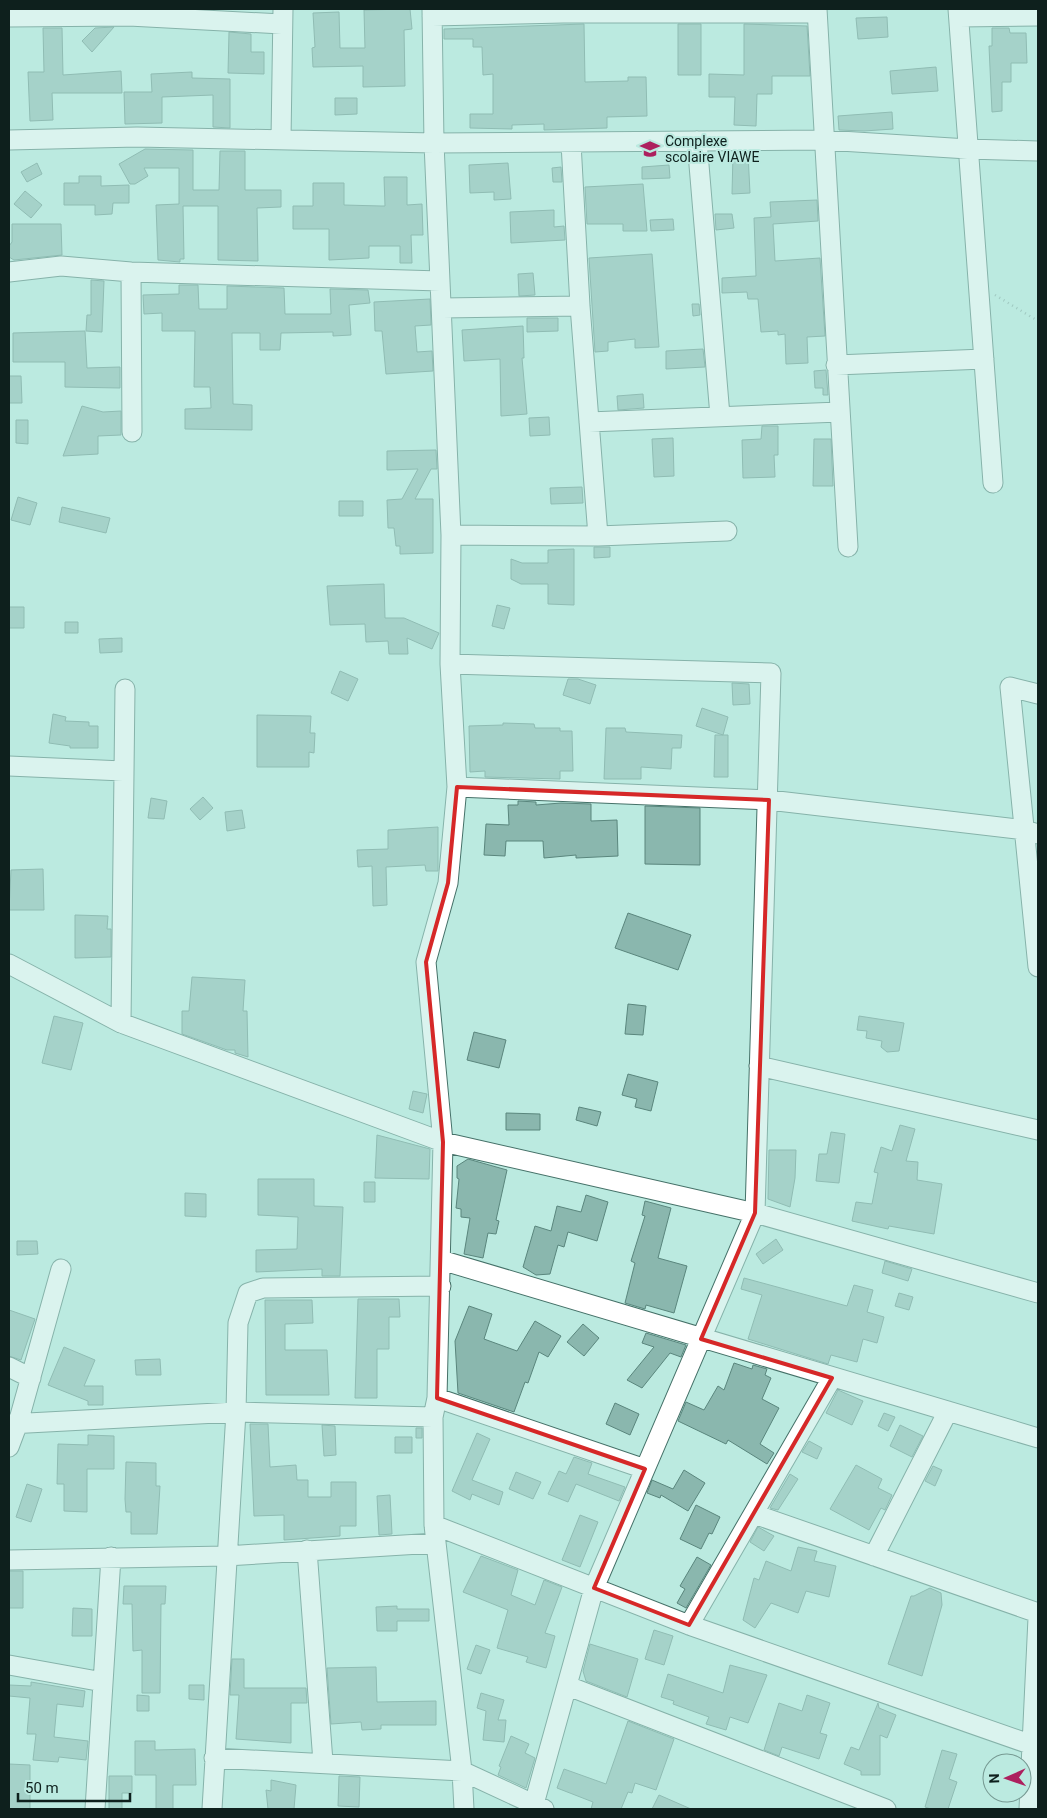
<svg xmlns="http://www.w3.org/2000/svg" width="1047" height="1818" viewBox="0 0 1047 1818" font-family="Roboto,sans-serif">
<style>
.building{fill:#8ab7ae;stroke:#5a867d}
.lines{fill:none;stroke-linecap:round;stroke-linejoin:round}
.minor-casing{stroke:#457168;stroke-width:21}
.path{stroke:#7da29a;stroke-width:2.5;stroke-dasharray:1 4;stroke-linecap:butt}
.minor{stroke:#fff;stroke-width:19}
.marked{fill:none;stroke:#d62828;stroke-width:4;stroke-linejoin:round}
.labels{text-anchor:middle;dominant-baseline:central;stroke-width:4;stroke-linejoin:round;paint-order:stroke}
.poi-label{font-size:14px;fill:#0e201d;stroke:#bbeae0;text-anchor:start}
</style>
<rect width="100%" height="100%" fill="#bbeae0"/>
<path class="building" d="M410,9L412,29L404,30L405,86L363,87V66L313,67L312,48L315,47L313,13L339,12L340,48H365L364,10Z
M887,17L888,37L858,39L856,18Z
M584,24L585,82L628,81V77H646L647,116L607,117V128L544,130V124L512,125V129L470,128V114H493V74L483,75L482,47H473V39H444V29Z
M678,24H701V75H678Z
M744,24L807,26L810,76H772V94H757L756,126L734,125L735,97H709V74L744,75Z
M114,27L92,52L82,41L95,28Z
M43,28H62L63,75L121,71L122,93H52L53,120L30,121L28,72H44Z
M992,28H1009L1010,33H1026L1027,63H1011V82H1002V111L992,112L989,46H992Z
M229,32L251,34V52H264V74L228,73Z
M936,67L938,91L892,94L890,71Z
M192,72V78L230,79V128L213,127V95L162,97V123L125,124L124,92H152L151,74Z
M335,98H357V114L335,115Z
M892,112L893,129L864,131L839,130L838,116Z
M145,149L193,150V190H219L220,151H245V190H281V207L257,208L258,261L218,260V206H183L184,259H180V262L158,260L156,205L179,204V168H144L148,176L135,184H130L119,164Z
M733,154H748L750,193L732,194Z
M37,163L42,174L27,182L21,172Z
M508,163L511,199L494,200V192L470,193L469,165Z
M669,165L670,178L642,179V167Z
M561,167L562,182H553L552,168Z
M79,176H101V186L129,185V203H113L112,214L95,215V205H64V183H79Z
M384,177H407V205L422,204L423,235H411L412,263H400V246H369V258L329,260V229H293V206H313V183H344V205L381,206H385Z
M643,184L647,231H623V224H587L585,187Z
M25,191L42,205L31,218L14,204Z
M817,200L818,221L773,224L775,261L820,258L825,336L807,337L808,363L786,364L785,334L778,335V331L761,332L758,299H748L747,292L722,293V278L756,276L754,218L771,217L770,202Z
M554,210V227L564,226L565,240L511,243L510,212Z
M715,214H732L734,228L716,230Z
M673,219L674,230L651,231L650,220Z
M12,224H61L62,255L14,260L9,257V246L12,242Z
M652,254L659,347L635,348V339L608,342V351L595,352L589,258Z
M533,273L535,295L519,296L518,274Z
M91,280L104,281L102,332L86,331L87,315H91Z
M179,285H198L199,309H227V286L284,288L285,314H331L330,289L368,290L370,303L349,305L351,335L333,336V332L281,333L280,350H260V333H232L233,404L252,405V430L185,429V409L211,408L210,387H194L195,331H162V313L144,314L143,295L179,294Z
M430,299L431,325L415,326L417,352L432,351L433,371L386,374L382,331H375L374,302Z
M692,304H699L700,315L693,316Z
M527,318H558V331L527,332Z
M523,326L524,358H522L527,414L501,416L500,359L464,361L462,330Z
M85,331L87,368L120,367V388L65,387V362H13V333Z
M703,349L705,367L666,369V351Z
M826,370L828,395H823V388H815L814,371Z
M9,376H21L22,403H9Z
M643,394L644,408L618,410L617,396Z
M82,406L103,412L121,411V435L98,436V454L63,456Z
M549,417L550,435L530,436L529,418Z
M16,420H28V444L16,443Z
M762,426H778V455H774L775,477L743,478L742,440L761,439Z
M673,438L674,476L654,477L652,439Z
M814,439H831L833,486H813Z
M436,450L437,469H431L415,499H433V553L400,554V546H396L394,528H388L387,500L402,499L418,469L387,470V451Z
M582,487L583,503L551,504L550,488Z
M18,497L37,503L30,525L11,520Z
M339,501H363V516H339Z
M62,507L110,518L106,533L59,522Z
M594,547H610V557L594,558Z
M574,549V605L548,604V584H521L511,579V559L522,563H548V550Z
M384,584L385,618H404L439,633L432,649L407,638L408,654H389L388,641L366,642L365,624L330,625L327,586Z
M497,605L510,608L504,629L492,626Z
M9,607H24V628H9Z
M65,622H78V633H65Z
M122,638V652L100,653L99,639Z
M340,671L358,679L348,701L331,693Z
M568,679H578L596,685L590,704L563,695Z
M732,683L749,684L750,704L733,705Z
M702,708L728,717L723,735L696,726Z
M53,714L66,717L65,721L89,722V726H98V748H70V746L49,743Z
M257,715L311,716L310,733H315L314,753L309,752V767H257Z
M503,723L534,724L535,728H560V731H572L573,771H560V779L485,777V771L470,772L469,726L503,725Z
M606,728H625L626,732L682,735L681,748H672L671,769L641,767V779H604Z
M715,735H728V777H714Z
M203,797L213,808L200,820L190,809Z
M151,798L167,801L164,819L148,818Z
M518,801L536,802V805L561,803L591,804V821L617,820L618,856L576,858V855L544,858L543,841H506L505,856L484,855L486,824L509,825L508,805H518Z
M645,806L700,808V865L645,864Z
M242,810L245,828L227,831L225,812Z
M438,827V871H426L425,865L386,867L387,905L373,906L372,866L358,867L357,850L388,849V830Z
M43,869L44,910H9L11,870Z
M628,913L691,935L678,970L615,948Z
M75,915L108,916L107,929H111V957L75,958Z
M192,977L245,980L243,1011H247L248,1057L235,1053V1050H227L182,1034V1011H189Z
M628,1004L646,1006L643,1035L625,1034Z
M54,1016L83,1023L71,1070L42,1063Z
M859,1016L904,1023L899,1051L887,1052L881,1047L882,1041L866,1038L867,1031L857,1030Z
M474,1032L506,1040L499,1068L467,1060Z
M628,1074L658,1082L651,1111L635,1107L637,1099L622,1095Z
M413,1091L427,1094L423,1113L409,1109Z
M579,1107L601,1112L597,1126L576,1120Z
M506,1113L540,1114V1130H506Z
M900,1125L915,1129L906,1161L918,1162L917,1180L942,1184L934,1234L889,1226L888,1229L852,1221L856,1202L872,1204L878,1173L874,1172L881,1147L892,1151Z
M831,1132L845,1134L839,1183L816,1181L819,1154H827Z
M377,1135L430,1149L429,1179L375,1178Z
M769,1150H796L795,1178L790,1207L768,1199Z
M468,1159L507,1170L496,1220L499,1221L496,1234L488,1233L483,1258L464,1254L470,1218L461,1217V1209L456,1208L459,1179L457,1178V1166Z
M258,1179H314V1206L343,1207L340,1276H322V1269L256,1272V1250L297,1249L298,1217L258,1215Z
M364,1182H375V1202H364Z
M185,1193L206,1194V1217L185,1216Z
M586,1195L608,1202L597,1241L568,1232L564,1247L558,1245L550,1274L536,1275L523,1267L535,1226L551,1231L557,1206L581,1212Z
M645,1201L671,1208L658,1258L687,1266L674,1313L646,1305L645,1309L625,1303L635,1263L631,1261L645,1216L642,1215Z
M776,1239L783,1250L763,1264L756,1254Z
M17,1241H37L38,1254L17,1255Z
M885,1261L912,1269L908,1281L882,1273Z
M744,1278L847,1306L854,1285L873,1290L867,1312L884,1317L877,1343L863,1339L857,1362L831,1355L828,1364L748,1339L762,1295L741,1289Z
M899,1293L913,1297L909,1310L895,1306Z
M358,1299H399L400,1317H389V1349H377V1398H355Z
M265,1300H312L313,1323L285,1324V1350H327L329,1395H266Z
M469,1306L492,1314L484,1339L517,1351L535,1321L561,1336L548,1357L539,1352L528,1383L525,1382L514,1412L458,1393L455,1341Z
M9,1310L35,1319L21,1360L9,1356Z
M583,1324L599,1338L584,1356L567,1342Z
M646,1333L686,1345L681,1357L670,1353L642,1388L627,1380L654,1347L642,1343Z
M64,1347L95,1360L84,1386H103V1405H88V1401L48,1385Z
M160,1359L161,1375H136L135,1360Z
M734,1363L752,1369L753,1365L767,1369L765,1375L771,1378L762,1399L779,1408L760,1444L774,1453L767,1464L728,1440L726,1444L678,1421L686,1402L704,1410L718,1386L724,1390Z
M838,1390L863,1401L852,1425L826,1413Z
M615,1403L639,1414L630,1435L606,1424Z
M884,1413L895,1417L888,1431L878,1426Z
M250,1424H268L270,1467L296,1465L297,1480H308V1497H331V1482H356V1526H340V1536L284,1540V1515L254,1516Z
M322,1425L335,1426L336,1455L324,1456Z
M900,1425L923,1436L912,1457L890,1446Z
M416,1428H422V1438H416Z
M477,1433L490,1439L472,1480L503,1492L499,1505L472,1494L470,1500L452,1491Z
M88,1435L114,1436V1469H87V1512L64,1511V1484H57L58,1444L88,1445Z
M395,1437H412V1453H395Z
M809,1441L822,1448L817,1459L802,1452Z
M574,1457L592,1463L588,1474L625,1487L619,1501L576,1484L568,1502L548,1494L559,1471L566,1474Z
M126,1462L156,1463V1486H160L157,1534H131V1512H126L125,1499Z
M856,1465L882,1479L878,1488L892,1495L885,1510L881,1508L869,1530L830,1509Z
M933,1466L942,1470L935,1486L925,1481Z
M684,1470L705,1483L688,1511L661,1495L660,1498L647,1493L652,1480L673,1489Z
M516,1472L541,1482L533,1499L509,1489Z
M790,1474L798,1479L778,1510L770,1508Z
M27,1484L42,1489L31,1522L16,1517Z
M390,1495L392,1534L379,1535L377,1496Z
M696,1505L720,1517L712,1534L709,1533L701,1549L680,1539Z
M580,1515L598,1522L580,1567L562,1560Z
M758,1527L774,1536L764,1551L750,1542Z
M798,1547L817,1551L814,1561L836,1566L829,1597L806,1591L798,1613L771,1603L755,1628L743,1620L754,1578L759,1580L766,1561L791,1571Z
M481,1556L518,1570L511,1595L535,1605L544,1580L562,1587L545,1633L555,1636L546,1668L526,1662L528,1657L497,1648L508,1610L463,1592Z
M697,1557L711,1565L686,1608L677,1603L685,1589L680,1586Z
M9,1571H23V1608H9Z
M124,1586H166L165,1604H161L160,1693H142V1650L133,1651L132,1604H123Z
M930,1588L941,1593L942,1605L922,1676L888,1664L911,1596H914Z
M397,1606V1609H429V1621H397V1631H377L376,1607Z
M73,1608L92,1609V1636H72Z
M654,1630L673,1636L664,1665L645,1659Z
M590,1644L638,1659L627,1697L586,1681L583,1671Z
M476,1645L490,1650L481,1674L467,1669Z
M232,1659H244V1688H306L307,1703H291V1743L236,1739L239,1695H230Z
M730,1665L767,1675L748,1723L730,1717L726,1730L706,1724L709,1717L673,1704L674,1701L661,1697L668,1674L723,1693Z
M376,1667L377,1702L436,1701V1725H381V1729L362,1730L361,1722L331,1724L327,1668Z
M31,1682L85,1691L83,1707L57,1704L54,1737L88,1741L86,1760L59,1757L58,1762L33,1760L36,1734H27L30,1698L9,1696V1685L31,1686Z
M189,1685H204V1700L189,1699Z
M481,1693L504,1700L498,1720H506L504,1742L483,1740L486,1711L477,1708Z
M137,1695L149,1696V1711H137Z
M807,1695L830,1703L820,1733L827,1735L819,1759L782,1747L779,1756L764,1750L779,1703L802,1711Z
M878,1703L879,1708L896,1715L887,1738L880,1735V1775H861V1771L844,1764L851,1747L859,1750Z
M628,1721L674,1739L656,1790L635,1783L632,1793L628,1792L621,1809H591L593,1802L557,1788L564,1769L606,1784Z
M511,1736L529,1744L525,1753L535,1758L526,1788L498,1775L501,1767L499,1766Z
M135,1741H155V1750L195,1749L196,1785H173V1809H156V1775H135Z
M942,1750L957,1754L949,1779L957,1782L948,1809H931L925,1807Z
M9,1764L30,1765V1809H9Z
M109,1776H132V1793H122V1809H109Z
M339,1776L360,1777L359,1807L338,1806Z
M271,1780L296,1785L294,1809H268L266,1790L271,1791Z
M659,1795L691,1809H652Z"/>
<g class="lines">
<defs>
<path id="minor" d="M432,9L434,143L451,535L450,664L457,787L448,883L426,962L443,1142L437,1398L433,1417L434,1525L462,1771L464,1809
M817,9L848,547
M958,9L993,483
M432,16L563,13H817
M9,17L129,16L282,24
M959,17L1038,16
M281,139L283,9
M9,140L137,137L434,143L824,140L968,149L1038,151
M697,141L720,416
M571,143L580,306L598,536
M9,272L61,266L131,272L440,281
M131,272L132,432
M442,308L580,306
M836,365L984,359
M589,422L840,412
M451,535L598,536L727,531
M450,664L771,673L755,1213L594,1588L534,1804
M1038,694L1010,687L1038,967
M9,766L123,771
M457,787L769,800L1025,830L1038,834
M9,964L121,1023L443,1142L755,1213L1038,1293
M121,1023L125,689
M759,1066L1038,1130
M441,1260L1038,1438
M9,1367L31,1378
M437,1398L645,1469
M9,1424L236,1412L433,1417
M9,1447L18,1423L61,1269
M754,1514L1038,1613
M434,1525L689,1625L1038,1747
M307,1550L323,1762
M874,1556L948,1411
M9,1560L226,1556L436,1543
M689,1625L832,1378
M9,1665L103,1682
M568,1686L886,1809
M214,1758L462,1771L544,1809
M95,1809L111,1557
M212,1809L236,1412L238,1323L248,1293L263,1288L441,1286
M1029,1809L1038,1618"/>
</defs>
<use href="#minor" class="minor-casing"/>
<path class="path" d="M995,295L1038,321"/>
<use href="#minor" class="minor"/>
</g>
<path d="M0 0H1047V1818H0ZM457,787L769,800L755,1213L701,1339L832,1378L689,1625L594,1588L645,1469L437,1398L443,1142L426,962L448,883Z" fill="#bbeae0" fill-opacity=".55" fill-rule="evenodd"/>
<path class="marked" d="M457,787L769,800L755,1213L701,1339L832,1378L689,1625L594,1588L645,1469L437,1398L443,1142L426,962L448,883Z"/>
<defs>
<symbol id="school-bare" viewBox="-9 -9 18 18"><path d="M0-5L7-2L0 1L-7-2ZM-4 1L0 2.5L4 1V4Q0 6-4 4Z" fill="#ad205e" stroke="#bbeae0" stroke-width="2.5" paint-order="stroke"/></symbol>
</defs>
<g fill-rule="evenodd">
<use href="#school-bare" x="636" y="135" width="28" height="28"/>
</g>
<g class="labels">
<g class="poi-label">
<text x="665" y="141">Complexe<tspan x="665" dy="16">scolaire VIAWE</tspan></text>
</g>
</g>
<rect width="1047" height="1818" fill="none" stroke="#0e201d" stroke-width="20"/>
<g transform="translate(1007 1778) rotate(268)"><circle r="24" fill="#bbeae0" stroke="#769992"/>
<path d="M0-4L9 19L0 12L-9 19Z" fill="#ad205e"/>
<text y="-8" font-size="14" font-weight="bold" text-anchor="middle" fill="#0e201d">N</text>
</g>
<path d="M18 1793v8h112v-8" fill="none" stroke="#0e201d" stroke-width="2.5"/>
<text x="25" y="1793" font-size="15" fill="#0e201d" stroke="#bbeae0" stroke-width="4" paint-order="stroke">50 m</text>
</svg>
